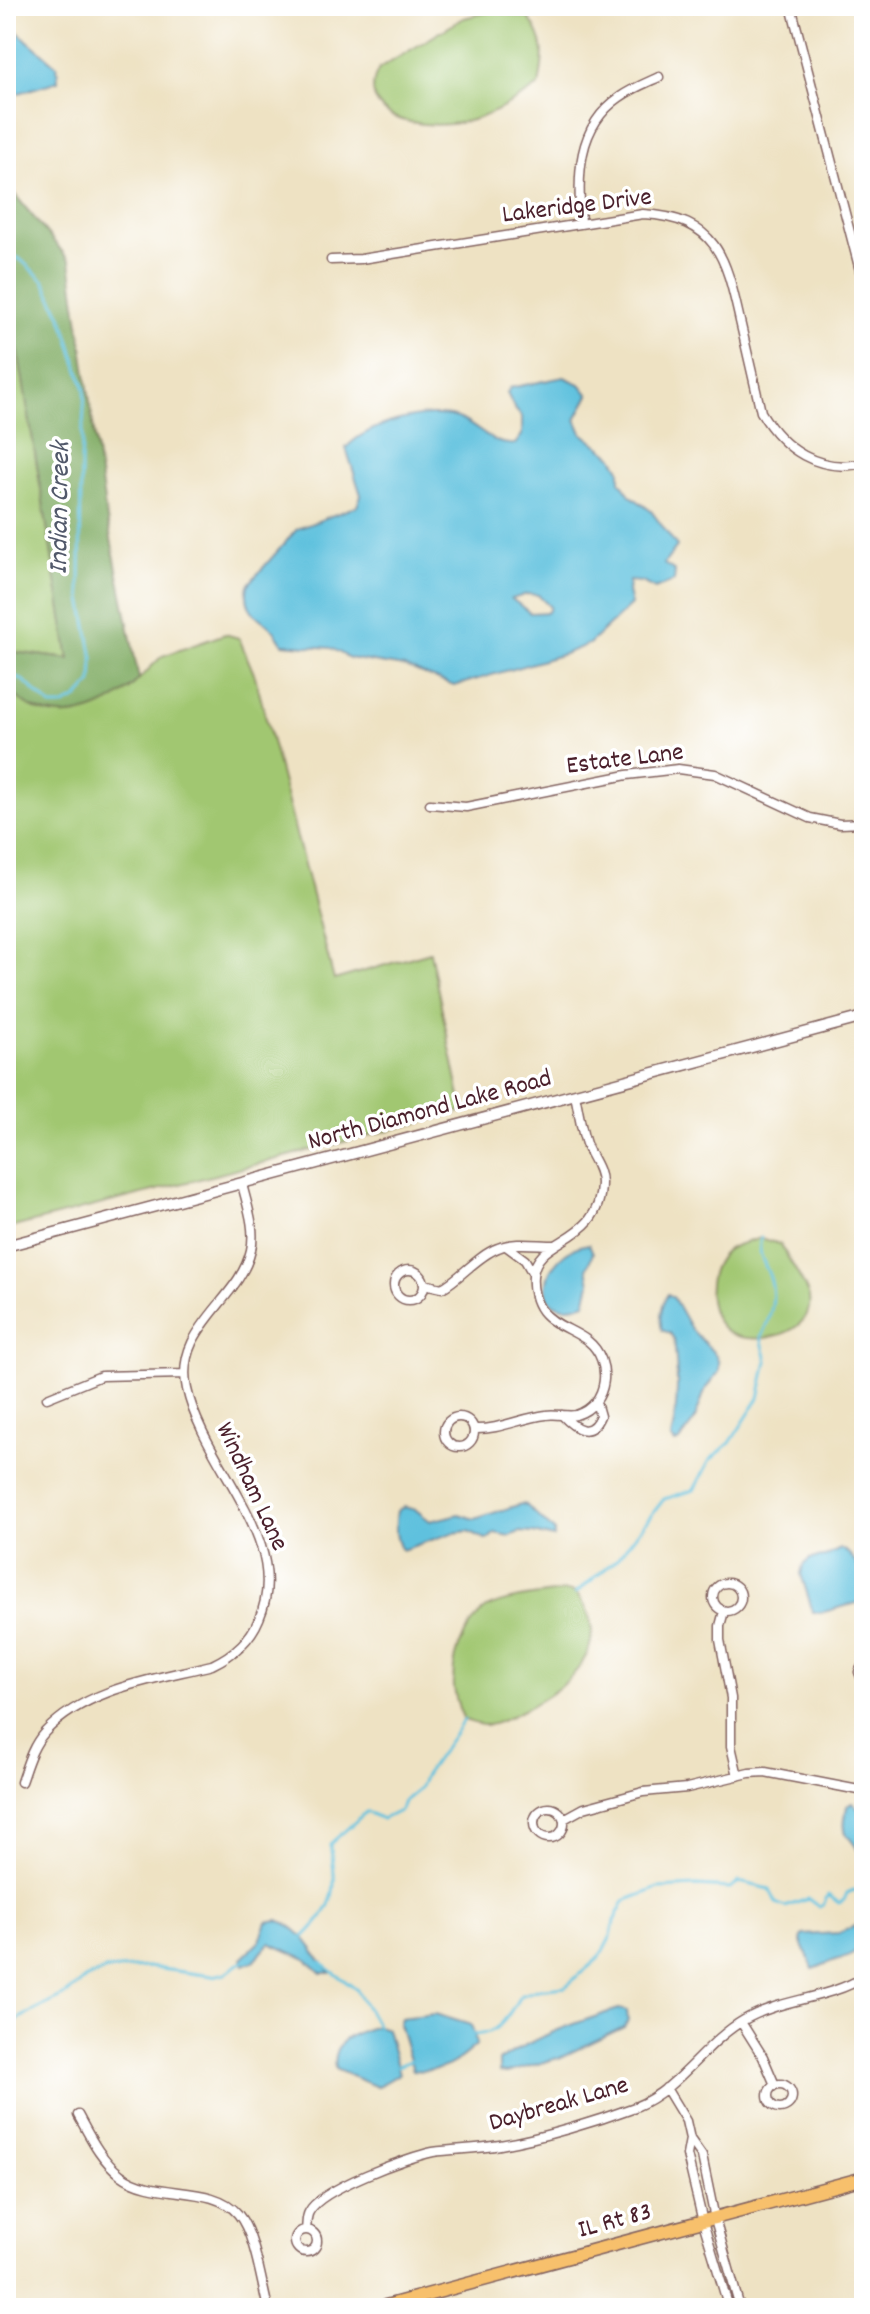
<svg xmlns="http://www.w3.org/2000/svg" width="870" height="2314" viewBox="0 0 870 2314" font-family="Dekko,sans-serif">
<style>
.green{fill:#a1c771;stroke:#76734e;stroke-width:2}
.forest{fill:#80ac63;stroke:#656647;stroke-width:2}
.water{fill:#5fc1de;stroke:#547084;stroke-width:2;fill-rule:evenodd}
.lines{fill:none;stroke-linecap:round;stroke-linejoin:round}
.stream{stroke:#5fc1de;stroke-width:3}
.minor-casing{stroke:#836360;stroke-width:11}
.tertiary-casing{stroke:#836360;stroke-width:13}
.primary-casing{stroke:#836360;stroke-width:15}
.minor{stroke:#fff;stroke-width:8}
.tertiary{stroke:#fff;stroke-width:10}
.primary{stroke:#f7c06c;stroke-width:12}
.labels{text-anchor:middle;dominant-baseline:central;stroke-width:7;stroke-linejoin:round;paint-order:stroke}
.street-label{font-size:26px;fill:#4a1f2b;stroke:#fff}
.water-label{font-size:28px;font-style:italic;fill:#51586a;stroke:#fff}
</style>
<rect width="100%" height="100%" fill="#fff"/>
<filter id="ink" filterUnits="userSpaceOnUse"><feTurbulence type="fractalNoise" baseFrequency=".0125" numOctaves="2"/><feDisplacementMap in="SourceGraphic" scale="16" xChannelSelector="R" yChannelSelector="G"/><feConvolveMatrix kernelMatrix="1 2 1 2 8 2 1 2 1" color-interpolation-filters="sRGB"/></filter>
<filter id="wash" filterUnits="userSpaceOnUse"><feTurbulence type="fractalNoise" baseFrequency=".006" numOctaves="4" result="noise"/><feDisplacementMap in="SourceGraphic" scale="32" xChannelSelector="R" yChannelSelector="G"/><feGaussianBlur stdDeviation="1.8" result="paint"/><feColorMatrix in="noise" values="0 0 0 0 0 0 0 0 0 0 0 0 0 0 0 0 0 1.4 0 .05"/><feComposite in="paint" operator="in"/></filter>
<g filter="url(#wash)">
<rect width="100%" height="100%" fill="#eee2c3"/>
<path class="green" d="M492,11L529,18C547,44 544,56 539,86C497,114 461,132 410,122C396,119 387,115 378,104C370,92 372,81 379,69L464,18Z
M18,349L69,659L6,651V352Z
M225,634L239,638L255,676L334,980L430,952L463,1111L6,1229V688L33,708L128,690L162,656Z
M761,1238L780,1244C786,1255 808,1288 809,1298C815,1336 751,1347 728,1332C705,1317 704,1274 722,1255C731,1244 748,1242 761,1238Z
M567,1591L576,1593C618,1646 568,1688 521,1711C511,1716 499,1724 488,1725C479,1726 472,1722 464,1720C448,1687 450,1656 470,1626C475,1619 480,1612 487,1608C508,1597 544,1595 567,1591Z"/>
<path class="forest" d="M6,184L70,261L105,509L139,679C112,707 69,727 31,707C22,702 14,694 6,688V651L69,659L18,350L6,352Z"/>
<path class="water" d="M6,22L57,66L58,81L6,97Z
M564,377L580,384L589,395L576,419L582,433L612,456L620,469V481L630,495L651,511L677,546L664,564L675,571L674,581L655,589L642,582L629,581L628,592L631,605L589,644L564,654L454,686L404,667L349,658L331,648L283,644C278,637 273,627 266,623C251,613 244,604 248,585L297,529L357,506L361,495L346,448C366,424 428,408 458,418C478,426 492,447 515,444L522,435V417L514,408L507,393L510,388ZM527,594L538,595L550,607L548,612L530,613L512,599Z
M589,1244L593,1253L587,1268L590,1283L585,1303C527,1325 539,1250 589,1244Z
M668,1294L673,1297L691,1329L716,1355L719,1363V1372L706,1388L694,1421L680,1441L675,1443L671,1438C679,1404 678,1374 674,1339L670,1333L662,1330C659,1320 662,1302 668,1294Z
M521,1504L526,1505L554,1531V1538L533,1533L520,1532L509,1536L495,1533L487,1540L469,1531L452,1533L402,1550C394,1539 395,1524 397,1511L404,1507L416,1510L430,1521L459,1514L475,1519Z
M840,1549C858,1554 864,1582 864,1599L860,1602L820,1613L813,1612L801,1574L803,1565L810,1559L825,1557Z
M852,1803L864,1814V1852L859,1853C856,1844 852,1842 847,1835C842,1827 846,1815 847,1806Z
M278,1920C305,1930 312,1951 330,1973H321L306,1959L270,1943L254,1961L244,1965L242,1958L260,1941L267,1922Z
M861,1923L864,1924C864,1950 857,1954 833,1961C826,1963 820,1967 813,1969L801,1940L803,1935L839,1933Z
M619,2009L627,2011L628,2021L624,2027L561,2057L507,2073L499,2072V2061C535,2036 578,2022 619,2009Z
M435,2014L471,2025L477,2044C455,2064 443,2073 413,2070L399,2024L401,2018Z
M377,2026L387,2029L399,2074L377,2087L335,2069C330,2040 354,2033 377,2026Z"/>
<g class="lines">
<path class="stream" d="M6,253L20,259L44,281L63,320L85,390L81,461L80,588L93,659L92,682L78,698L62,706H51L24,681L6,672
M576,1593L617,1559L664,1499L694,1490L710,1460L730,1443L759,1398L767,1361L761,1337C770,1318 776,1302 771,1281C767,1265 756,1255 761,1238
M303,1938C337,1905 338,1890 330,1844L366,1812L383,1819L401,1810L404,1801L419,1789L425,1775L464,1720
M320,1962L357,1990L377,2026
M6,2025L67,1994L85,1979L106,1970L147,1967L212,1976L226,1973L246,1959
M474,2035C500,2034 508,2016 520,1996L537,1990L565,1987L600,1957L611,1936L614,1921L624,1901L659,1888L696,1886L730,1888L739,1882L770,1889L776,1903L785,1907L808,1899L819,1907L823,1905L828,1895L839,1903L844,1900L847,1893L854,1890L864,1893
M397,2066L410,2061"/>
</g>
</g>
<g filter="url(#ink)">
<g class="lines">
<defs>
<path id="minor" d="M791,6L864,286
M581,223C578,176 576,127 620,97C631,89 646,83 659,77
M331,260L361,259L643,214C718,218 726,259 740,321C747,351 754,382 761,412C783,449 819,474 864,463
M430,804L466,807L627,775L678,769L715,774L810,818L840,824L864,823
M506,1246L525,1260L533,1274
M394 1285a15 15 0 1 1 30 0a15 15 0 1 1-30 0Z
M424,1284L442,1288C461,1278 477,1256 498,1248C514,1241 536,1245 554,1245
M47,1398L101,1376L185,1374
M562,1415C575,1429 590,1439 600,1416L596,1402
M444 1432a15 15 0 1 1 30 0a15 15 0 1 1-30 0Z
M474,1429C499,1430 521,1418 546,1415C555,1413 567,1417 576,1415C609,1405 613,1361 588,1341C574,1330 553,1325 542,1311C535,1302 532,1288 533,1276C536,1235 601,1245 601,1183C601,1170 593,1160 588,1149C581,1133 579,1112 575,1095
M713 1597a14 14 0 1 1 28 0a14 14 0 1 1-28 0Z
M724,1611L720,1626V1640L731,1698V1746L738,1776
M864,1662L859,1672L864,1685
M21,1782C27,1765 32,1746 45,1732C87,1687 157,1679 212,1665C233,1655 250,1641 259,1619C294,1541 203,1464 187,1389C173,1328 240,1301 251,1250C256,1228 247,1205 242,1184
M534 1823a15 15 0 1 1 30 0a15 15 0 1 1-30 0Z
M564,1819L584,1808L643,1792L687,1788L749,1773L765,1772L864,1791
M741,2022L763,2057L775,2085
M768 2096a12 12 0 1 1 24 0a12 12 0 1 1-24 0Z
M666,2088L686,2121L690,2139L687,2155L703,2222L729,2308
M78,2115C90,2137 101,2160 121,2175C154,2200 212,2183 238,2214C255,2234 261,2282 268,2308
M690,2139L702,2156L715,2219L740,2308
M295 2241a11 11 0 1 1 22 0a11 11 0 1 1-22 0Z
M306,2230C307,2224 306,2217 309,2212C320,2189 408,2157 433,2152C456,2149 478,2149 500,2145C542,2138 595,2122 635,2107C680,2089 704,2043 744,2020C782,1998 827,2000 864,1977"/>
<path id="tertiary" d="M6,1246L864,1017"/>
<path id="primary" d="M378,2308L864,2178"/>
</defs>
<use href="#minor" class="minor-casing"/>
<use href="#tertiary" class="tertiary-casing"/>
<use href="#primary" class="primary-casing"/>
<use href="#minor" class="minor"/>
<use href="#tertiary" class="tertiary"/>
<use href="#primary" class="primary"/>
</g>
</g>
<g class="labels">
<g class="street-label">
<text transform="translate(577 207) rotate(-7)">Lakeridge Drive</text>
<text transform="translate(625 760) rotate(-7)">Estate Lane</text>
<text transform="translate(430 1111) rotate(-15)">North Diamond Lake Road</text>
<text transform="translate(251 1487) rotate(65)">Windham Lane</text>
<text transform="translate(559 2105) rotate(-16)">Daybreak Lane</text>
<text transform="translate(615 2222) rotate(-15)">IL Rt 83</text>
</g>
<g class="water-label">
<text transform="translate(62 508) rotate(-89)">Indian Creek</text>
</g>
</g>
<rect width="870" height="2314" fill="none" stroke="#fff" stroke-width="32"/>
</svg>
